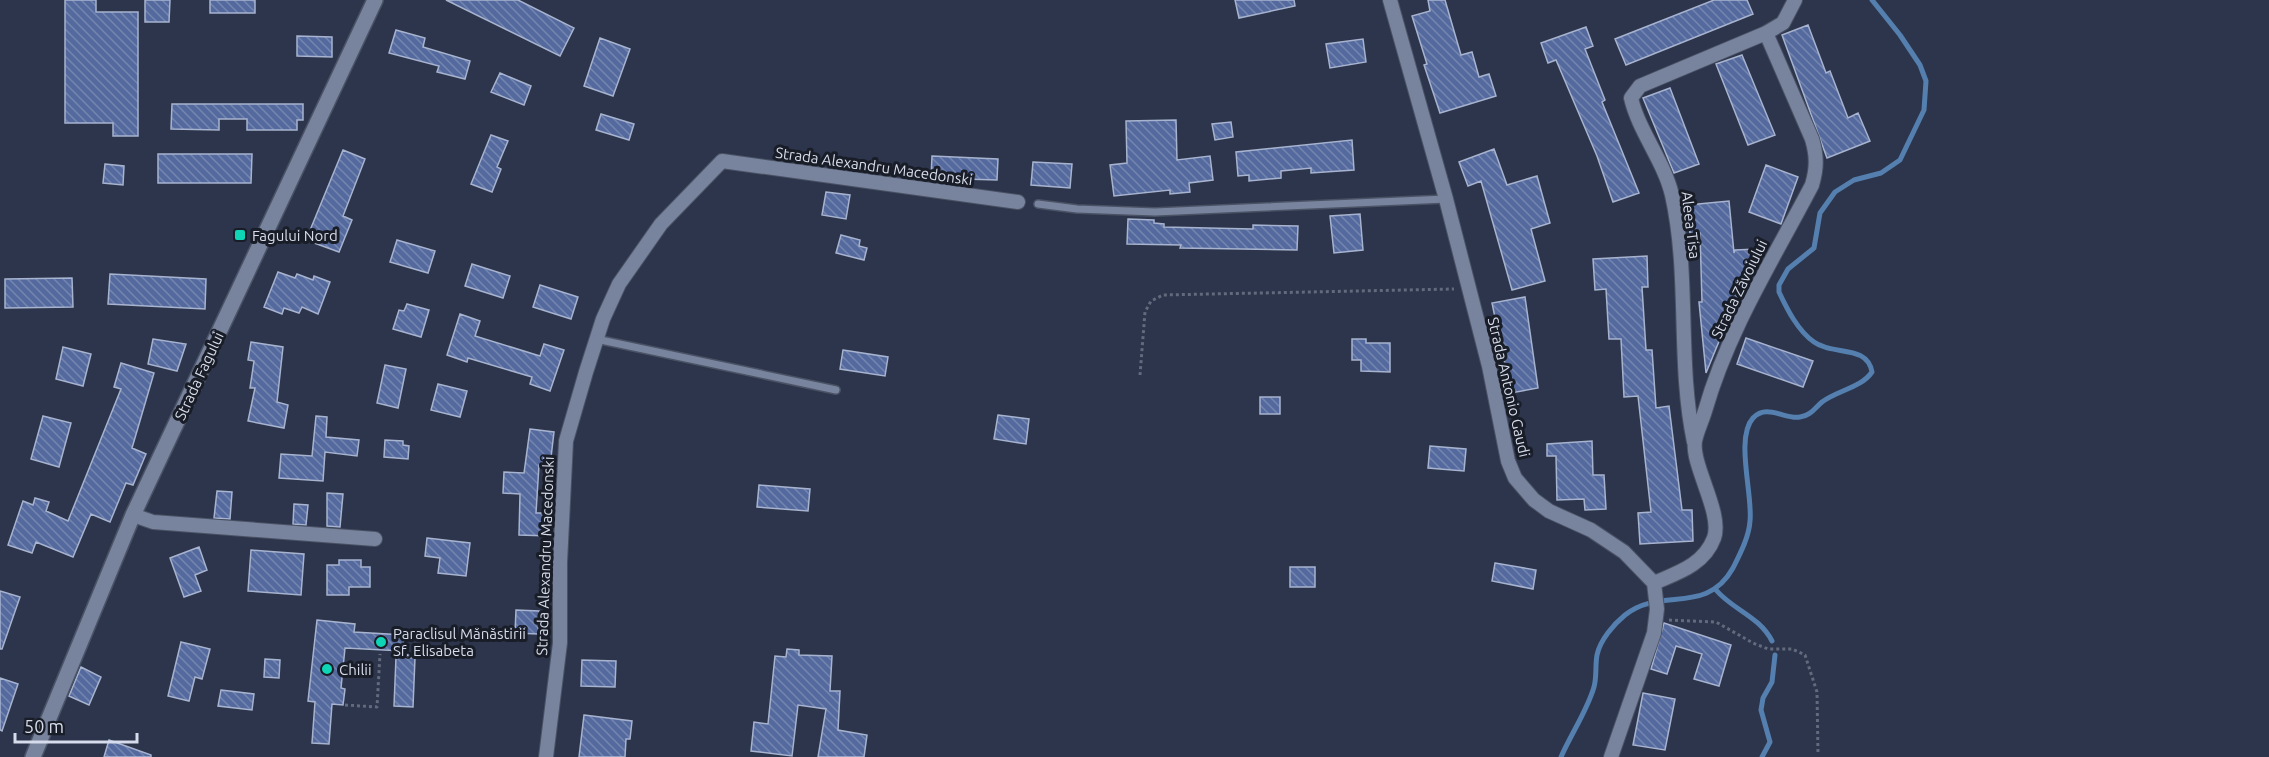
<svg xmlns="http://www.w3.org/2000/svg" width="2269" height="757" viewBox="0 0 2269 757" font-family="Ubuntu,sans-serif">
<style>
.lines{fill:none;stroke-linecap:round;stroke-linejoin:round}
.stream{stroke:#547fae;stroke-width:5}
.building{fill:url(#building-back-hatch);stroke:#a7b3cf;stroke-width:1.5}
.lane-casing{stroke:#4a5265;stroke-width:10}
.street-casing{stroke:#4a5265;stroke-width:16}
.secondary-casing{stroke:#4a5265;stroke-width:18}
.path{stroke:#626a7d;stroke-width:3;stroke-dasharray:3 3;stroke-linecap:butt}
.lane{stroke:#78839d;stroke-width:7}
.street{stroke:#78839d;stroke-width:14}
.secondary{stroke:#78839d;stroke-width:15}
.poi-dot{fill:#0dd5b5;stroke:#191d27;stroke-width:2}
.labels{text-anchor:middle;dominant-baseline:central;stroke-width:6;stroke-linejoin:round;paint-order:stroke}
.street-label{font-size:15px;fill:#d6dceb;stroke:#191d27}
.poi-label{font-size:15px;fill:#d6dceb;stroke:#191d27;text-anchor:start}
</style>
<defs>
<pattern id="building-back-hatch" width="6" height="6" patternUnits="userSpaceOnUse" patternTransform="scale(1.5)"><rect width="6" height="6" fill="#54699d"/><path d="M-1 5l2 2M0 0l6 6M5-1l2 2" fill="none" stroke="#7485af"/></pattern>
</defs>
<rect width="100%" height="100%" fill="#2c354b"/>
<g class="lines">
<path class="stream" d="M1716,590C1733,610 1759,616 1772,641
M1561,757C1571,734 1587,711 1594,687C1597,676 1595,666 1597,655C1600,640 1614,624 1625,615C1662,586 1706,616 1733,568C1740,554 1749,537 1750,521C1753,495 1735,438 1753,418C1767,403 1785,420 1800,417C1810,416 1815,408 1822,402C1838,390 1861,388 1872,372C1867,344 1833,356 1814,342C1798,331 1787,309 1779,292V285L1788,269L1814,248L1820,213L1835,192L1854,180L1881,173L1900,160L1924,110L1926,81L1920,65L1900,35L1872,0
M1762,757L1770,742L1761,710L1763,698L1772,682L1775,655"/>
</g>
<path class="building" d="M65,0H96V12H138V136H113V123H65Z
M145,0H170L169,22H145Z
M210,0H255V13H210Z
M446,0H518L574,28L560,56Z
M1235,0H1294L1295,6L1239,18Z
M1428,0H1445L1461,55L1472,52L1479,77L1489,74L1496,96L1440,113L1424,65L1427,64L1412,16L1430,11Z
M1714,0H1747L1753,14L1626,65L1615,39Z
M1808,25L1826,73L1830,71L1848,118L1858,113L1870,141L1827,158L1782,35Z
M1586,27L1593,46L1585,49L1605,100L1602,102L1639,193L1613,202L1597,156L1556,60L1548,63L1541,43Z
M396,30L425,38L423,47L470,61L465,79L437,72L439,66L389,53Z
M297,36L332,37V57L297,56Z
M600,38L630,49L613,96L584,86Z
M1363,39L1366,62L1330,68L1326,44Z
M1742,55L1775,135L1748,145L1716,64Z
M500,73L531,86L524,105L491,92Z
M1670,88L1699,164L1674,173L1643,98Z
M172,104H303V120H297V130H247V119H219V130L171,129Z
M601,114L634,124L629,140L596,130Z
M1176,120L1177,160L1210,156L1213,180L1189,183L1190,192L1170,194V190L1114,196L1110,165L1127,163L1126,121Z
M1231,122L1233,137L1215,140L1212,124Z
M491,135L508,141L497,167L501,169L492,192L471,184Z
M1352,140L1354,170L1311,173V168L1281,171V178L1249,181V175L1238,176L1236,152Z
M1494,149L1507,185L1537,176L1550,223L1531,229L1545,281L1512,290L1481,181L1468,186L1459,162Z
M343,150L365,159L343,216L352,220L339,252L306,240Z
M158,154H252L251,183H158Z
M932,156L998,159L997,180L931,178Z
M1033,162L1072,164L1070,188L1031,185Z
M105,164L124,166L123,185L103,183Z
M1766,165L1798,177L1781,224L1749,212Z
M826,192L850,195L846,219L822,215Z
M1729,201L1734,253L1735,250L1757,249L1706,373L1699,302H1702L1700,233L1690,234L1688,205Z
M1360,214L1363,250L1334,253L1330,216Z
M1128,219L1154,220V223L1164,224V227L1253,229V225L1298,226L1297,250L1180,248L1181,245L1127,244Z
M841,235L860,240L859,246L867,248L864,260L836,253Z
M397,240L435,251L428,273L390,262Z
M1647,256L1648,287H1642L1646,350H1652L1656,408L1669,406L1682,510H1692L1693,541L1640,544L1638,513L1651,512L1638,396L1624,397L1621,339H1609L1606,289L1595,290L1593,259Z
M472,264L510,276L503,298L465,286Z
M278,272L295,278L297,274L313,280L314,276L330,282L318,314L302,307L299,313L284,308L282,314L264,307Z
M110,274L206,279L205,309L108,304Z
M72,278L73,307L5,308V279Z
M540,285L578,297L571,319L533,307Z
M1525,297L1538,388L1511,393L1492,303Z
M407,304L429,310L421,337L393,329L399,310L404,311Z
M460,314L480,321L475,336L540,356L544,344L564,350L550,391L530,384L532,377L468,358L467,362L447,355Z
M1746,338L1813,361L1803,387L1737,364Z
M153,339L186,344L177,371L148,364Z
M1352,339H1366V343H1390V372L1361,371V360H1352Z
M251,342L283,347L277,402L288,405L284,428L248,421L255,388H250L254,361L248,360Z
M63,347L91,354L83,386L56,379Z
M843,350L888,357L885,376L840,369Z
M121,363L154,373L132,448L146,454L133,485L126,483L110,522L91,514L73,557L36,542L32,553L8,545L23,501L33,505L35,498L49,502L46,511L68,521L121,389L114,387Z
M385,365L406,369L398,408L377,403Z
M438,384L467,391L460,417L431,410Z
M1260,397H1280V414H1260Z
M998,415L1029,419L1026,444L994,439Z
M43,416L71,423L59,467L31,459Z
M316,416L327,417L326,437L359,440L357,456L325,452L323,481L279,478L281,454L312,456Z
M530,429L554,432L550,466L539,465L536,513H550L549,536L519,535L520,494L503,493L504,472L524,473Z
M385,440L403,441V445L409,446L408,459L384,457Z
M1592,441L1593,475H1604L1606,509L1585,510L1584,499L1557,500L1556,456H1547V444Z
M1430,446L1466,449L1464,471L1428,468Z
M759,485L810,489L808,511L757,507Z
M217,491L232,492L230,519L214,518Z
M327,493L343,494L340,527L327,526Z
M294,504L308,505L306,525L293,524Z
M427,538L470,543L466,576L438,573L440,558L425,556Z
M199,547L207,570L195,575L201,591L184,597L170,558Z
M251,550L304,554L301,595L248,591Z
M339,560H361V567H370V587H349V595H327V565H339Z
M1495,563L1536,570L1533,589L1492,581Z
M1290,567H1315V587H1290Z
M0,591L20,597L2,649H0Z
M516,610L539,611L538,634L515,633Z
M317,620L355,624L354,632L404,635L403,651L345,648L341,688L345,689L343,705L332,704L329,744L312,743L315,702L308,701Z
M1664,623L1731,645L1719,686L1694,679L1702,654L1676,646L1667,674L1651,669Z
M181,642L210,649L202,679L195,677L189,701L168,696Z
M787,649L799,650V655L832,656L830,691H840L838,730L867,735L864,757H818L826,709L798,705L792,756L751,751L754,722L768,724L775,656L786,657Z
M396,657L415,658L413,707L394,706Z
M265,659L280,660L279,678L264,677Z
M582,660L616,661L615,687L581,686Z
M81,667L101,677L89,705L69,696Z
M0,678L18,684L2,731L0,730Z
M221,690L254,694L252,710L218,706Z
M1643,693L1675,699L1665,750L1633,745Z
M584,715L632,721L630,739H626L625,757H579Z
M109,740L151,755V757H104Z"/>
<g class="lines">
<defs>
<path id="lane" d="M1038,204L1077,209L1155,212L1446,199
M596,339L836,390"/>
<path id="street" d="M1390,0L1446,199L1489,366L1508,461L1515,478L1534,500L1549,511L1591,530L1624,552L1654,583L1657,609L1654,633L1611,757
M1694,442C1677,361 1690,275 1672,195C1664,161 1639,132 1631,98L1640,86L1766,33
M133,515L153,522L375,539
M1654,583C1677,573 1704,565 1714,538C1723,513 1691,465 1695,441C1697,431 1702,421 1705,411C1728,330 1774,258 1812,185C1817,168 1817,156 1812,139L1766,33L1783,23L1795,0
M546,757L560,643V563L566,441L586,372L603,319L619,284L661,224L722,161L1018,202"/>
<path id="secondary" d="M33,757L133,515L375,0"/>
</defs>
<use href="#lane" class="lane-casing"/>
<use href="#street" class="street-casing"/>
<use href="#secondary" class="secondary-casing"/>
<path class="path" d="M1140,375L1145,312L1151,301L1163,295L1454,289
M1669,620L1716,622L1753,643L1768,649H1792L1805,655L1817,692L1818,754
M345,705L377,707L380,654"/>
<use href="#lane" class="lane"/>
<use href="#street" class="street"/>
<use href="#secondary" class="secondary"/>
</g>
<g class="poi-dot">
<rect x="234" y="229" width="12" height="12" rx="3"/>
<circle cx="381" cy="642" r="6"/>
<circle cx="327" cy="669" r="6"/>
</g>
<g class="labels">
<g class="street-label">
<text transform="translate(874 166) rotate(8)">Strada Alexandru Macedonski</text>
<text transform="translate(1691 225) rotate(83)">Aleea Tisa</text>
<text transform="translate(1739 289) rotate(-64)">Strada Zăvoiului</text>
<text transform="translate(199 376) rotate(-65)">Strada Fagului</text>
<text transform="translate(1509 387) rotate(77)">Strada Antonio Gaudi</text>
<text transform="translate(545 556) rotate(-88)">Strada Alexandru Macedonski</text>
</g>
<g class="poi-label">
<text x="252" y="235">Fagului Nord</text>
<text x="393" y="633">Paraclisul Mănăstirii<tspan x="393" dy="17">Sf. Elisabeta</tspan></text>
<text x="339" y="669">Chilii</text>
</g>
</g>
<path d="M15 733v9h122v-9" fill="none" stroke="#d6dceb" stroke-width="3"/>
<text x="24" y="733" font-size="18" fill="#d6dceb" stroke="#191d27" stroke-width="4.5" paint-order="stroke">50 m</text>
</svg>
